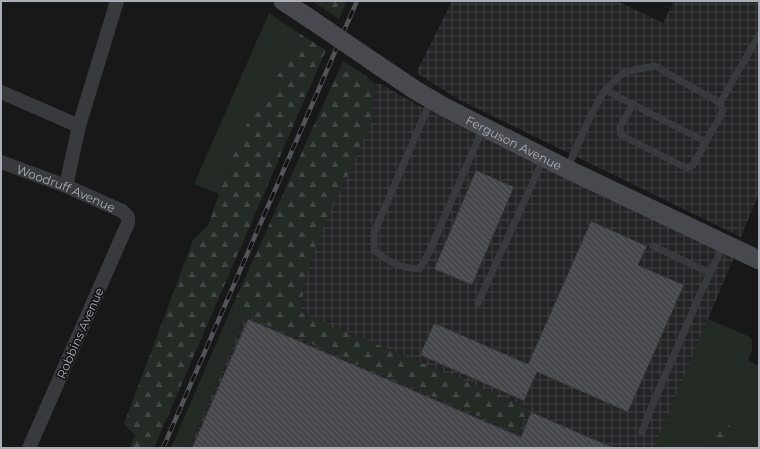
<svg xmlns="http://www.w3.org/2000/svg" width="760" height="449" viewBox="0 0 760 449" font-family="Montserrat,sans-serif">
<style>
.industrial{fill:url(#industrial-grid)}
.green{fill:#242b25}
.forest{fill:url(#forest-firs)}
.building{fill:url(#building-back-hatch);stroke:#323235}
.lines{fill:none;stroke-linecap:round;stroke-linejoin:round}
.lane{stroke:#393a3e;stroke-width:7}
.street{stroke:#393a3e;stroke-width:14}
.secondary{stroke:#47494e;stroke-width:19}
.rail-casing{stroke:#525459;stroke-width:4.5}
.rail{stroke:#131314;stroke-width:3;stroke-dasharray:9;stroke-linecap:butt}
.secondary-bridge{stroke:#47494e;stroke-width:19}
.labels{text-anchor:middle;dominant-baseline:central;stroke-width:3.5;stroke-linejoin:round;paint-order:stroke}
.street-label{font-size:12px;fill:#abafb8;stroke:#131314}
</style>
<defs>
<pattern id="industrial-grid" width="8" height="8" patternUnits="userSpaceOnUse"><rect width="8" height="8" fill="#242426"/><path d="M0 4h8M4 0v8" fill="none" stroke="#414143"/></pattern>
<pattern id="forest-firs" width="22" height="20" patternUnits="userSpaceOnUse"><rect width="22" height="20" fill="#242b25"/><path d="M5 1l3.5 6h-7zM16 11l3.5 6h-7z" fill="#414743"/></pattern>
<pattern id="building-back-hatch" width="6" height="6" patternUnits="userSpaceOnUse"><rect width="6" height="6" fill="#47484c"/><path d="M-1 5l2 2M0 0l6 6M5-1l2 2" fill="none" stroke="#5f6064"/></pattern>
</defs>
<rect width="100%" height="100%" fill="#181819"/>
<path class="industrial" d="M452,1H617L663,23L674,1H759V193L741,237L460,100L416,73Z
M375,84H381L414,103L478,135L734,257L654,448H189L246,315L518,432L529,408L300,312L307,272L326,221L373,120Z"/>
<path class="green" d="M269,13L300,34L286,69L278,74L268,96L250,118L237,144L219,194L194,184Z
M231,309L246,315L189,448H171Z
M708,319L748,336L752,340V349L748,361L759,366V448H654Z"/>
<path class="forest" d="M312,1H347L339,19Z
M300,34L326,50L154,448H130L135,435L124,424L193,240L208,225L237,144L250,118L268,96L278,74L286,68Z
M343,61L366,76L375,84L373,120L326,221L307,272L300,312L529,408L518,433L231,309Z
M722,422C736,424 730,438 727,448H711Z"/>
<path class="building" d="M476,170L514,187L472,285L434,269Z
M591,221L647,246L638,265L684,285L628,412L537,372L524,401L420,355L434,323L528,364Z
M248,319L521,437L531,412L614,448H192Z"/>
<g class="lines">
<path class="lane" d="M605,90L706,142
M431,100L374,233V250C388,262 401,268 419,269L428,255L483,128
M720,103L759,35
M567,169L590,117L605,90L624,72L655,66L720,103L723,111L693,165L686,168L621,135L620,127L633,104
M653,246L710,273
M478,303L544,158
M642,432L649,413L701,292L724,244"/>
<g class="street">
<path d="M1,92L79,126"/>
<path id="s1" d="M1,162L66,186L122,211L128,217V223L29,448"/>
<path d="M66,186L79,126L117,1"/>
</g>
<g class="secondary">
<path d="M283,1L312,20"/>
<path id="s2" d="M372,61L415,90L444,107L567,169L759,260"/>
</g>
<defs>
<path id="rail" d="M163,448L357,1"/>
</defs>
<use href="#rail" class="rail-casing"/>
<use href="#rail" class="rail"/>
<path class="secondary-bridge" d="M312,20L372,61"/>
</g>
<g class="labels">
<g class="street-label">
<text stroke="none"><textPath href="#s2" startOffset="164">Ferguson Avenue</textPath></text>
<text stroke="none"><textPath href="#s1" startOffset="70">Woodruff Avenue</textPath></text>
<text transform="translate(80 333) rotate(-66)">Robbins Avenue</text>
</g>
</g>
<rect width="760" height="449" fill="none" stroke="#abafb8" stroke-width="4"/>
</svg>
